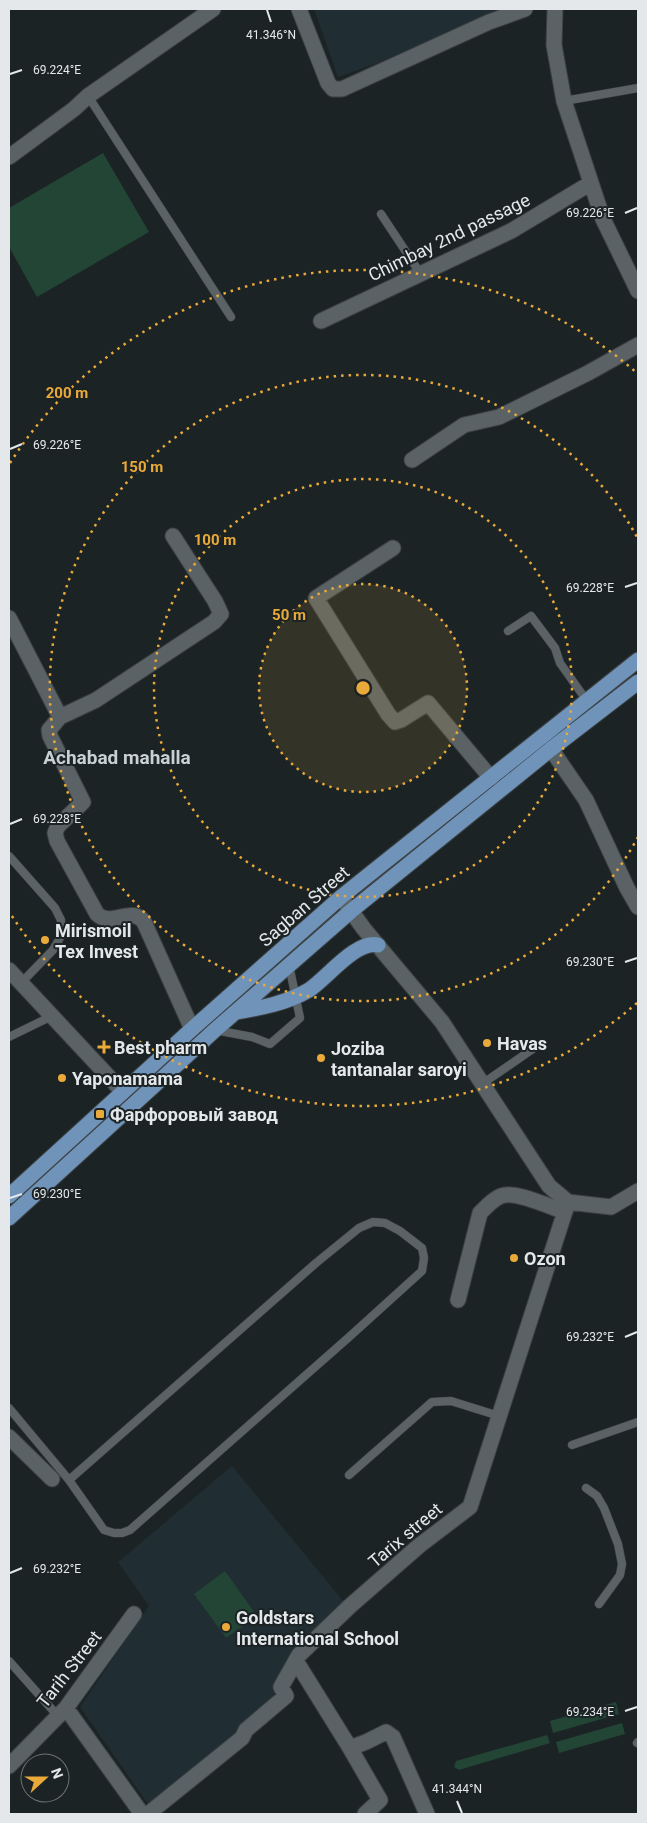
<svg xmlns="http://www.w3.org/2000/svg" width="647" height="1823" viewBox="0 0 647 1823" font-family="Roboto,sans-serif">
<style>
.built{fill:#202d32}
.green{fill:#224536}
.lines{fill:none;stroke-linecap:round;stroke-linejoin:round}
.lane-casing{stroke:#3c4143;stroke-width:9}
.street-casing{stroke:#3c4143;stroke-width:17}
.primary-casing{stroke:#3c4143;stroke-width:17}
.lane{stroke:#5b6265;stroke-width:8}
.street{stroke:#5b6265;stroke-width:15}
.primary{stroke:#6f93b9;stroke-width:15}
.ticks{fill:none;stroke:#e4e8ea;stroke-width:2}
.ring{fill:none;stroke:#eaaa39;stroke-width:2.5;stroke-dasharray:2.5 5}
.poi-dot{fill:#eaaa39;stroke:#1c2325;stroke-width:2}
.labels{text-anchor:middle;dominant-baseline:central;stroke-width:4;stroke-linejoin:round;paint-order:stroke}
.street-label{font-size:18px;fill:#e4e8ea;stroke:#1c2325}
.poi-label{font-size:18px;font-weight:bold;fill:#e4e8ea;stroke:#1c2325;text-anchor:start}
.neighbourhood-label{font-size:19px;font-weight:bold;fill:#c8d0d3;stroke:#1c2325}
.ticks-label{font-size:12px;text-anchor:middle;fill:#e4e8ea;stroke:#1c2325;stroke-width:4;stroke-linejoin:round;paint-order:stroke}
.centre{fill:#eaaa39;stroke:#1c2325;stroke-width:2.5}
.ring-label{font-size:15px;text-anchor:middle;font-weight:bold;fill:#eaaa39;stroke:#1c2325;stroke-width:4;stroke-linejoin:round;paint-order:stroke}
</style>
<rect width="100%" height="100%" fill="#1c2325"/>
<path class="built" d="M314,9H499L380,62L338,77Z
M232,1466L345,1603L293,1648L274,1686L278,1698L239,1734L148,1804L80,1707L149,1606L118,1562Z"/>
<path class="green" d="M103,153L149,232L37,297L9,247V208Z
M225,1571L257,1616L226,1638L194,1594Z
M616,1702L619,1714L553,1733L550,1721Z
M622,1723L625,1734L559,1753L556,1742Z
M547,1735L550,1743L459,1770L454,1767L456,1761Z"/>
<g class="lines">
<defs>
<path id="lane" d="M88,96L231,317
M564,101L638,88
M381,214L420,273
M508,631L531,616L555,648L560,663L587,701
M9,856L55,908L61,920V936L53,950L21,983
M215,1030L252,1037L270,1044L300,1018L289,965
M9,1037L52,1016
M482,1084L540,1044
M9,1408L69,1480L316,1263L359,1228L373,1222L385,1223L400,1231L422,1248L424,1258L422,1271L348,1338L130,1530L122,1533H114L104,1530L69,1480
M572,1445L638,1422
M349,1475L432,1402L451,1401L499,1416
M586,1488L597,1496L604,1508L618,1544L622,1564L620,1575L599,1604
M9,1661L57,1715
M637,1743L638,1742"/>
<path id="street" d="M299,9L328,83L333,89H342L489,22L525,9
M555,9L554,45L564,101L603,219L638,291
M9,157L74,109L88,96L213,9
M321,321L511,231L591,183
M412,460L464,425L499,417L588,373L638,345
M393,548L316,598L388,714L395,722L401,720L428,703L491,778
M9,618L60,717L49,730L50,736L83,802L58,826L55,833L57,841L97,914C111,928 132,905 144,922L192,1029
M60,717L96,700L214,622L221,614L215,601L173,536
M551,749L586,800L627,888L638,907
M343,900L364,929L442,1022L549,1186L568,1202L611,1207L638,1191
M9,970L123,1092
M458,1300L480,1213C486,1207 493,1199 501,1196C515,1190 550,1207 565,1212
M9,1437L52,1479
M296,1661L350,1748L366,1742L386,1732L393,1737L427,1814
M66,1708L142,1814
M350,1748L380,1800L365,1814
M9,1766L66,1708L134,1614
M148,1814L242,1738L246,1730L286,1696L281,1687L299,1655L350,1606L420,1545L470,1507L568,1202"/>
<path id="primary" d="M236,1012C261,1008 287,1003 309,990C327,978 356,940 378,945
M9,1196L192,1029L341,897L638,660
M9,1218L215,1030L351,911L551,749L638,682"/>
</defs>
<use href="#lane" class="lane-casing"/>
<use href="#street" class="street-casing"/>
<use href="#primary" class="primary-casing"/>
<use href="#lane" class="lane"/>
<use href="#street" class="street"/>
<use href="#primary" class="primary"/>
</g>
<path class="ticks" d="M267,10L271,22M10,74L22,70M625,213L637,208M10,449L22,444M625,587L637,583M10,824L22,819M625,962L637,958M10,1198L22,1194M625,1337L637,1332M10,1573L22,1568M625,1711L637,1707M457,1801L462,1813"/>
<circle cx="363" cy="688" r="104" fill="#eaaa39" fill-opacity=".12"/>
<g class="ring">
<circle cx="363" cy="688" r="104"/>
<circle cx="363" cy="688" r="209"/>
<path d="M638 837A313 313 0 1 1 638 539"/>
<path d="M637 1003A418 418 0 0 1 10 913M10 463A418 418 0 0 1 637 373"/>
</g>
<g class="poi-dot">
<circle cx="45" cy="940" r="5"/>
<circle cx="487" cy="1043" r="5"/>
<path d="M101.5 1039.5h5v5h5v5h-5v5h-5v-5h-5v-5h5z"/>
<circle cx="321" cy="1058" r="5"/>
<circle cx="62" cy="1078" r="5"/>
<rect x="95" y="1109" width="10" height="10" rx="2.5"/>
<circle cx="514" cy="1258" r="5"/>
<circle cx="226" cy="1627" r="5"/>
</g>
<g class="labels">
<g class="street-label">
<text transform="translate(449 237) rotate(-26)">Chimbay 2nd passage</text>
<text transform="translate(304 906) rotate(-41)">Sagban Street</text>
<text transform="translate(405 1535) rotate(-40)">Tarix street</text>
<text transform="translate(69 1669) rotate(-52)">Tarih Street</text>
</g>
<g class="poi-label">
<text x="55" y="930">Mirismoil<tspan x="55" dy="21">Tex Invest</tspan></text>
<text x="497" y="1043">Havas</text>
<text x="114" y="1047">Best pharm</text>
<text x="331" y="1048">Joziba<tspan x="331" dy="21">tantanalar saroyi</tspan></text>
<text x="72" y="1078">Yaponamama</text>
<text x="110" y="1114">Фарфоровый завод</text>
<text x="524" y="1258">Ozon</text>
<text x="236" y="1617">Goldstars<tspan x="236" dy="21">International School</tspan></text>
</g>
<g class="neighbourhood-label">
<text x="117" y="757">Achabad mahalla</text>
</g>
</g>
<g class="ticks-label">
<text x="271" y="39">41.346°N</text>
<text x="57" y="74">69.224°E</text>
<text x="590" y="217">69.226°E</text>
<text x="57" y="449">69.226°E</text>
<text x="590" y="592">69.228°E</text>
<text x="57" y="823">69.228°E</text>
<text x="590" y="966">69.230°E</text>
<text x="57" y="1198">69.230°E</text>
<text x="590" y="1341">69.232°E</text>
<text x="57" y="1573">69.232°E</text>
<text x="590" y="1716">69.234°E</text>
<text x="457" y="1793">41.344°N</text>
</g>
<circle cx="363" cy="688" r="8" class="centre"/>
<g class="ring-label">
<text x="67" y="398">200 m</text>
<text x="142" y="472">150 m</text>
<text x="215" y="545">100 m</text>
<text x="289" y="620">50 m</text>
</g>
<rect width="647" height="1823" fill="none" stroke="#e4e8ea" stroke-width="20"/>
<g transform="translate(45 1778) rotate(69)"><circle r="24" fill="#1c2325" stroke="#6c7274"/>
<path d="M0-4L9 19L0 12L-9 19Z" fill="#eaaa39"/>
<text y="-8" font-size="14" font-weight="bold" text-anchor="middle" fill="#e4e8ea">N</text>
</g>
</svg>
